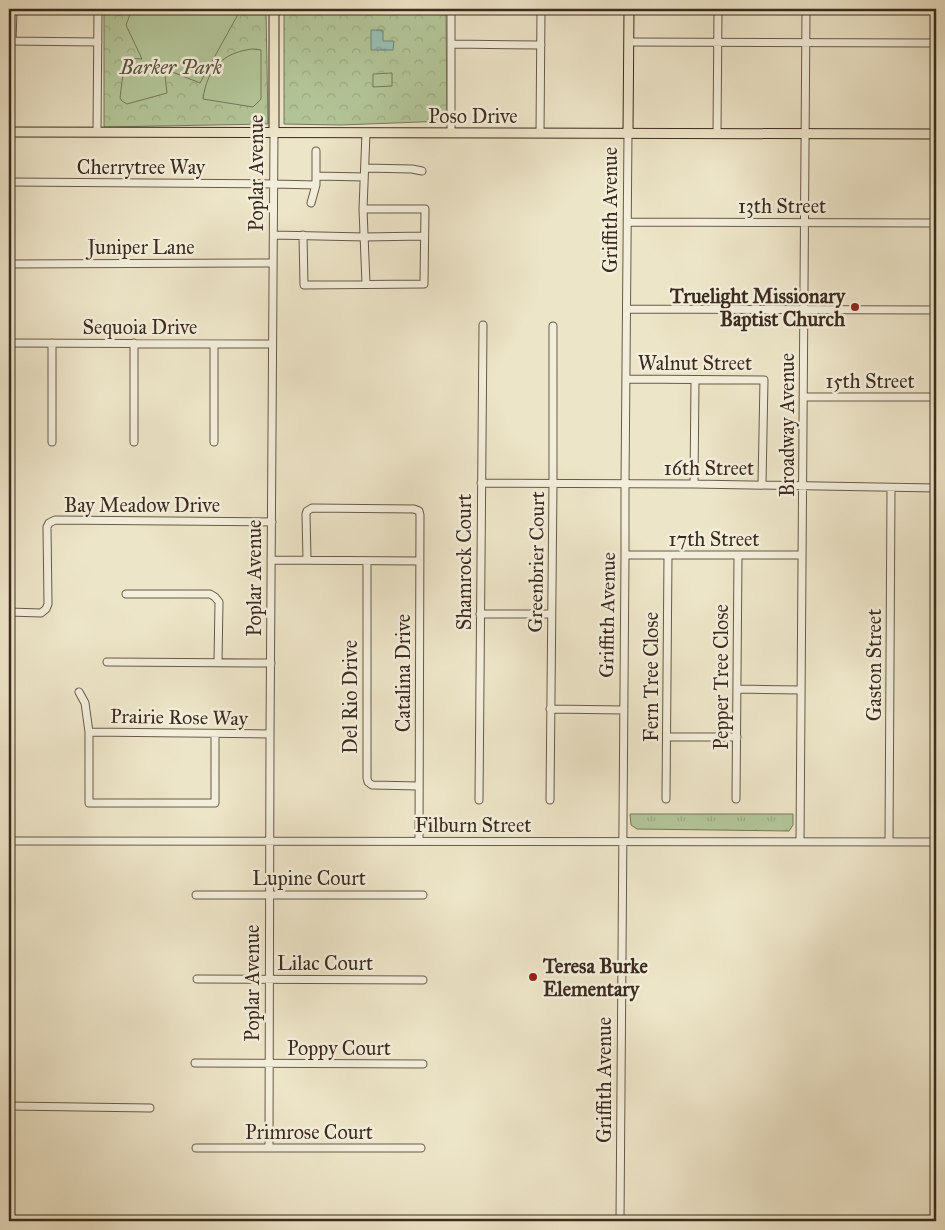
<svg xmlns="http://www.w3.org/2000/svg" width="945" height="1230" viewBox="0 0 945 1230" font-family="'IM FELL Great Primer',serif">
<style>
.grass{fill:url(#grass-tufts);stroke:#77785c}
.park{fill:url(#park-crowns);stroke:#77785c}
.garden{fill:#b3c699;stroke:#77785c}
.water{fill:url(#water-ripples);stroke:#738479}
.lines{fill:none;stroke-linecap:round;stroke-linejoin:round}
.minor-casing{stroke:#685a49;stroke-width:9}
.major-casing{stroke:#3b2b1f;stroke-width:11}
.minor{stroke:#f3eedb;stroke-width:7}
.major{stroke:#ede5c8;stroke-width:9}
.poi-dot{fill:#8f2418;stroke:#f3eedb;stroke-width:2}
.labels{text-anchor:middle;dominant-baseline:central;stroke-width:5;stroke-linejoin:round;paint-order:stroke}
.park-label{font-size:20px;font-style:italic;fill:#59523e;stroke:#f3eedb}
.street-label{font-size:20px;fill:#3b2b1f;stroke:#f3eedb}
.poi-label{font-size:20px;font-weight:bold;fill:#3b2b1f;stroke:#f3eedb;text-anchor:end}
</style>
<defs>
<pattern id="grass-tufts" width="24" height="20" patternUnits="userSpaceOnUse" patternTransform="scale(1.25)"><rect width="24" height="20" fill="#b3c699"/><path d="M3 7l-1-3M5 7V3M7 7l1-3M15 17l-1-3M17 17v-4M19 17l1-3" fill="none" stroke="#9baa83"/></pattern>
<pattern id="park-crowns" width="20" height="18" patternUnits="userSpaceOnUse" patternTransform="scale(1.25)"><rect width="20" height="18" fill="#b3c699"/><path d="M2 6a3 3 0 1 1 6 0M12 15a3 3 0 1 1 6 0" fill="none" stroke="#9baa83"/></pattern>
<pattern id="water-ripples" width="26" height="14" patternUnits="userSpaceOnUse" patternTransform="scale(1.25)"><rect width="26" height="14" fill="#99bfb5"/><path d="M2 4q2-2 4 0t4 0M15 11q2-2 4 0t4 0" fill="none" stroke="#7e9b93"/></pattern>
</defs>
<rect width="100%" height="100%" fill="#ede5c8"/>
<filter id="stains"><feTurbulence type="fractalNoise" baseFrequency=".004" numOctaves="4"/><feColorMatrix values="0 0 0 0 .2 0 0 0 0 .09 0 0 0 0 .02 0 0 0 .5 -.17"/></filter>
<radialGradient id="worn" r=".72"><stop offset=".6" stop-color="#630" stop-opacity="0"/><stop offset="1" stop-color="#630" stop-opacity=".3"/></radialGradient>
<path class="grass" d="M630,814H793V825L789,831L637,829L631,825Z"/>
<path class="park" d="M104,9H266L268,124L104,127Z
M284,9H446L447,121L341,125L284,124Z"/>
<path class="garden" d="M132,9H241L200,83L155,65L165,76L167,93L127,104L122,101L120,98L125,58L142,59L126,25Z
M252,49L261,50V99L253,107L203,99C207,69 222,53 252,49Z
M392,73V86L373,87V74Z"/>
<path class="water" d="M371,30H383V41H394L393,50H371Z"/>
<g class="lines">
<defs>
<path id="minor" d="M451,9V133
M9,41L98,42
M12,41L13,9
M629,42L936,43
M451,44L541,45
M97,132L98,9
M366,133L363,209L366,284
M540,133L541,9
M717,134L718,9
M365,168L412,169L422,171
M317,176L364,177
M9,182L274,184L316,185
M311,203L316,185V151
M628,222L936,223
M274,235L365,237L424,236
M303,235L304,285L424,284L425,209H363
M9,264L273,263
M627,309L936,310
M9,343L272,344
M52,343V442
M214,344V442
M627,379L764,380L762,484
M803,397H936
M134,442V343
M481,483L694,484L936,488
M694,484L695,380
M625,555H802
M271,560L420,561
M307,560L306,514L307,511L312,508L414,509L419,511L420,515L419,841
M367,561V778L368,782L372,785L419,786
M126,594H210L215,597L219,602L218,662
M9,612L41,613L46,609L48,604L47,527L49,523L55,520L272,522
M480,614H551
M107,662L271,663
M738,689L801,690
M79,692L85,703L89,732V803H215V734
M550,709L624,710
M89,732L270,734
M667,737H737
M666,799L668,555
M736,799L738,555
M479,800L483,325
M550,800L553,483V326
M9,841L936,842
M800,842L806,9
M889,842L891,488
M196,895H423
M197,979L423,980
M195,1063L423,1064
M9,1106L150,1108
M196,1148H421
M269,1148L270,734L274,132
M620,1221L625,555V484L628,133"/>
<path id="major" d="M9,132L936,134
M274,132V9
M628,133L629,9"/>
</defs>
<use href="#minor" class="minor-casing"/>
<use href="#major" class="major-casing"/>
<use href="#minor" class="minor"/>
<use href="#major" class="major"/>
</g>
<g class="poi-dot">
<circle cx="855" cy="307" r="5"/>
<circle cx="533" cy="977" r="5"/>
</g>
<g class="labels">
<g class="park-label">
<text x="171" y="67">Barker Park</text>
</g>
<g class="street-label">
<text x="473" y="116">Poso Drive</text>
<text x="141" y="167">Cherrytree Way</text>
<text transform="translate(256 173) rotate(-90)">Poplar Avenue</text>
<text x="782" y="206">13th Street</text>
<text transform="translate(610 210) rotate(-90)">Griffith Avenue</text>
<text x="141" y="247">Juniper Lane</text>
<text x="140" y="327">Sequoia Drive</text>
<text x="695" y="363">Walnut Street</text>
<text x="870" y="381">15th Street</text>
<text transform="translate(787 425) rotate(-90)">Broadway Avenue</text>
<text x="709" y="468">16th Street</text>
<text x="142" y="505">Bay Meadow Drive</text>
<text x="714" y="539">17th Street</text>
<text transform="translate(464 562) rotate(-90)">Shamrock Court</text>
<text transform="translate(536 562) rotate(-89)">Greenbrier Court</text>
<text transform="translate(254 578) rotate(-90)">Poplar Avenue</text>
<text transform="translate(607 615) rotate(-89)">Griffith Avenue</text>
<text transform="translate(874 665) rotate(-90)">Gaston Street</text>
<text transform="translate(403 673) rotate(-90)">Catalina Drive</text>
<text transform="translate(651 677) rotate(-90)">Fern Tree Close</text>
<text transform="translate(721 677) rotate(-90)">Pepper Tree Close</text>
<text transform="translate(350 697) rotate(-90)">Del Rio Drive</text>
<text transform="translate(179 717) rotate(1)">Prairie Rose Way</text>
<text x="473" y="825">Filburn Street</text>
<text x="309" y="878">Lupine Court</text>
<text x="325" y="963">Lilac Court</text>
<text transform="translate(252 983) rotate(-90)">Poplar Avenue</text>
<text x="339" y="1048">Poppy Court</text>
<text transform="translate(604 1080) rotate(-90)">Griffith Avenue</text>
<text x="309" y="1132">Primrose Court</text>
</g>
<g class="poi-label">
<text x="845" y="296">Truelight Missionary<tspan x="845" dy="23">Baptist Church</tspan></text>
<text x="543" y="966" text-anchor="start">Teresa Burke<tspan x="543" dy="23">Elementary</tspan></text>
</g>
</g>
<rect width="945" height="1230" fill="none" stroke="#ede5c8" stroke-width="30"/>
<rect x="10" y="10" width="925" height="1210" fill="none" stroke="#3b2b1f" stroke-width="2.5"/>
<rect x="15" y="15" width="915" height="1200" fill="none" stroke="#3b2b1f"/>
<rect width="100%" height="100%" filter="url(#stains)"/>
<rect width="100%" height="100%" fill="url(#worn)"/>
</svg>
